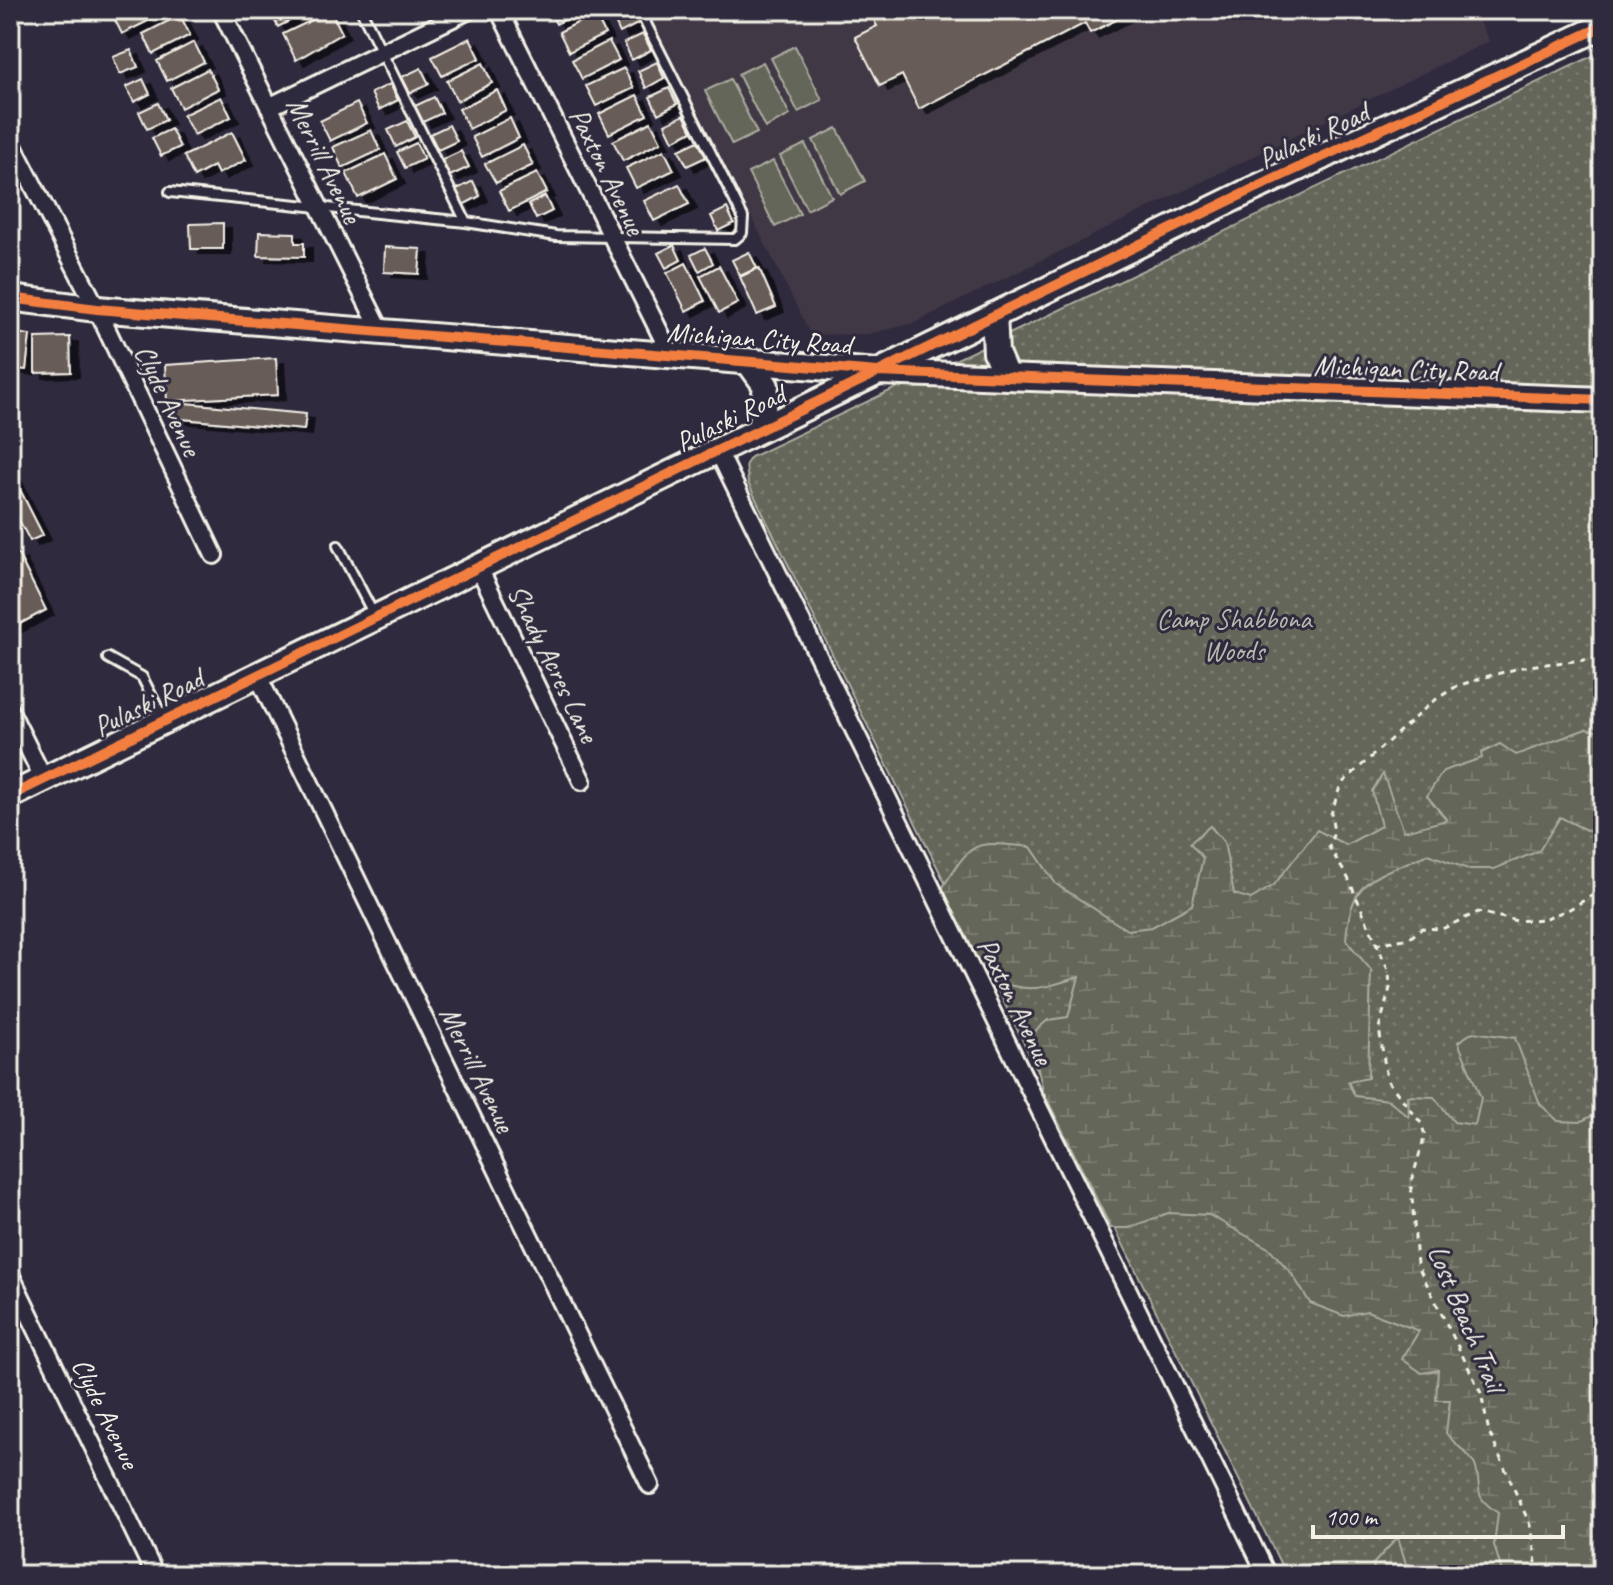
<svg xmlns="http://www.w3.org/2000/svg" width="1613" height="1585" viewBox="0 0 1613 1585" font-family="Caveat,sans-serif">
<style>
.built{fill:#403945}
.grass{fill:url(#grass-dots);stroke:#acaca0;stroke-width:2}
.wetland{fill:url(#wetland-marsh);stroke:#acaca0;stroke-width:2}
.garden{fill:#646658;stroke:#acaca0;stroke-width:2}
.building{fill:#685c58;stroke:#f4f1e8;stroke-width:2;filter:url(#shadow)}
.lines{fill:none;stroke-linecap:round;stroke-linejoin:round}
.lane-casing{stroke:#f4f1e8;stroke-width:14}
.street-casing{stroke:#f4f1e8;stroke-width:22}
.secondary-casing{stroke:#f4f1e8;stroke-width:30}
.path{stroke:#f4f1e8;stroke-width:3;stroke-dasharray:6 6;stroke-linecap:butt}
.lane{stroke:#2f2a3d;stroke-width:8}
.street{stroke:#2f2a3d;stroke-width:16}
.secondary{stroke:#2f2a3d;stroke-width:24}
.cycleway-casing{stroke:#2f2a3d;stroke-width:15}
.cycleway{stroke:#f27e40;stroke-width:10}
.labels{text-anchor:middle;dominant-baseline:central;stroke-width:6;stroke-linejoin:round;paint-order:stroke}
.street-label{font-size:28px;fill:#f4f1e8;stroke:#2f2a3d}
.park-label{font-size:28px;fill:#bab9ae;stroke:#2f2a3d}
</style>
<defs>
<pattern id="grass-dots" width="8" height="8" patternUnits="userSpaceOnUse" patternTransform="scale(2)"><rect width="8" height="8" fill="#646658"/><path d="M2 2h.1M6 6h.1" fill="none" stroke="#7b7c70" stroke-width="1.8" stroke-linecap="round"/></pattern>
<pattern id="wetland-marsh" width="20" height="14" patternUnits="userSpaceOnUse" patternTransform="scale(2)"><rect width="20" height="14" fill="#646658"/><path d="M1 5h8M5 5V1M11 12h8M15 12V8" fill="none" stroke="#7b7c70"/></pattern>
<filter id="shadow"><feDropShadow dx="8" dy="5" stdDeviation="0" flood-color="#0009"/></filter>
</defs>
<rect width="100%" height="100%" fill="#2f2a3d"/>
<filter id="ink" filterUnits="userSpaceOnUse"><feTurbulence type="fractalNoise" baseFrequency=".0125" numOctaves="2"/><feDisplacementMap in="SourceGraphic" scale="16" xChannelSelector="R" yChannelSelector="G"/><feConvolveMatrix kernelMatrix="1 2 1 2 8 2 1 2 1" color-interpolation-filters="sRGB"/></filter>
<g filter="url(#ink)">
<path class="built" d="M647,10H1473L1489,41L914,323L868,334L811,335Z"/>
<path class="grass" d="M1603,51V1575H1286L748,483L746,464L751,457Z"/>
<path class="wetland" d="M1586,729L1603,733V830L1592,833L1560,817L1539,851L1494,869H1468L1428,854C1376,877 1350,876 1346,940L1371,970L1368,1078L1348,1082L1355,1096L1389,1100L1409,1117L1408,1096L1434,1097L1454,1122L1475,1125L1481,1098L1458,1042L1473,1032L1515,1038L1540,1104L1558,1121L1580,1122L1603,1110V1575H1503L1494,1545L1498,1513C1471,1494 1483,1493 1476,1468C1472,1454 1454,1445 1446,1433L1450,1400H1436L1438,1370L1422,1373L1402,1359L1419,1331L1367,1311L1344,1316L1310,1303L1292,1274L1270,1249L1209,1215L1168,1213L1129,1228H1111L1043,1091L1030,1035L1048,1020L1068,1017L1079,977C1033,991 1031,993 984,977L941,890C974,839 971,841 1031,847L1056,884L1127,930L1152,927L1192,905L1203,858L1190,843L1210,826L1224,842L1234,894L1251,899L1274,885L1317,830L1346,845L1381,826L1372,791L1383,774L1404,831L1447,820L1427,796L1443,771L1482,758L1481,753L1500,744L1516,755Z
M1398,1537L1406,1564L1424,1575H1373L1374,1563Z"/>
<path class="garden" d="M795,46L822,100L798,112L771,58Z
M763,62L790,115L765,128L738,74Z
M730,79L757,133L732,145L705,91Z
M837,128L865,181L840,194L813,140Z
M805,144L832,197L807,210L780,156Z
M773,161L800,214L775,227L748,173Z"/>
<path class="building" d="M114,10H170L122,34L111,12Z
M269,10H310L278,27Z
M549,10H584L556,24Z
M625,10H633L639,23L620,33L612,16Z
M869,10H1136L1090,33L1085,23L919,109L902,75L880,86L855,37L877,26Z
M331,11L342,33L296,60L283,34Z
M595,14L605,34L569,52L559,32Z
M180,15L190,35L153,54L143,34Z
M643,34L651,50L632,60L624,43Z
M470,38L480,58L442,76L432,57Z
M609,41L619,60L582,79L572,60Z
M194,42L204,62L167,81L157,61Z
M131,50L138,67L120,74L113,57Z
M657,62L664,78L646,88L638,71Z
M483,63L492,83L457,101L447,81Z
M421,68L429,84L410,93L402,77Z
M624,68L634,88L596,106L586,86Z
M208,69L218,89L181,108L171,88Z
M143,79L150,94L134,102L126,87Z
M390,84L398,100L379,110L371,93Z
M669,88L677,104L658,114L650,97Z
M497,90L506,110L469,129L459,109Z
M637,95L647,115L609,134L599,114Z
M221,97L231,117L194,135L183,115Z
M434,97L442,113L423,122L415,106Z
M158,103L166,120L147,129L139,112Z
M357,103L367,123L330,141L320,121Z
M684,115L692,131L673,141L665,124Z
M510,118L519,138L482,157L472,137Z
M407,121L415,137L396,147L388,130Z
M651,122L661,142L623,161L613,141Z
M449,125L457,141L438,150L430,134Z
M171,129L180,147L161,156L152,138Z
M371,130L380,150L342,168L333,147Z
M232,132L246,160L218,174L214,166L194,177L184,156Z
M698,141L706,157L687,166L679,150Z
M416,143L424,159L405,168L397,152Z
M523,145L533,165L496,183L485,164Z
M664,150L674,170L636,188L626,168Z
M461,151L469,167L450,176L442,160Z
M385,154L397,179L358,198L346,173Z
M537,173L547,192L509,211L499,191Z
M473,181L480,196L463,205L455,190Z
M679,184L689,204L654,221L644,201Z
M545,196L552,211L536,219L529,204Z
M727,208L734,223L718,231L711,216Z
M223,223V249H191L190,224Z
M259,232L295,233V243H304V257L258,256Z
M674,245L681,260L666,268L658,253Z
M385,247L421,249L419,274L384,272Z
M705,248L713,263L699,271L691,255Z
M749,252L757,268L740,276L732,260Z
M686,263L705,301L686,311L667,273Z
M719,266L738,303L719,313L700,276Z
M759,268L776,307L757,315L740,277Z
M10,332L30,335L26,370L10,368Z
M70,337L71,372L35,373V338Z
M276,358L278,395L167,401L165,365Z
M173,402L306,414L304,430L171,418Z
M10,470L43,535L30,541L10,503Z
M18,554L46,610L10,629V558Z"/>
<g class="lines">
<defs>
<path id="lane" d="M361,10L466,222
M170,192L466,222L556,236L735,239L742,233L743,217L639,10
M338,546L374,615
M108,658L142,677L164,720"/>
<path id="street" d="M221,10L382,333
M499,10L671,355
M269,107L469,10
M10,140L97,309L214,555
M718,451L1267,1575
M479,568L582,781
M258,676L650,1485
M10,711L44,780
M10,1274L155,1575"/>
<path id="secondary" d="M10,298L97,309L878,372L1603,400
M994,315L996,353L1006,376
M748,361L766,386L760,430
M10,796L1247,192L1603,26"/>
</defs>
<use href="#lane" class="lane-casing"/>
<use href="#street" class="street-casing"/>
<use href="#secondary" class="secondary-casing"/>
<path class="path" d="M1375,944L1410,938L1422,928L1442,929L1478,912L1517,921L1543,919L1568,910L1603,889
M1538,1575L1530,1525L1489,1432L1481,1393L1417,1264L1411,1183L1425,1135L1421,1123L1387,1080L1379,1028L1390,988L1389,972L1348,878L1329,847L1334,832L1331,814L1341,784L1432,702L1457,686L1485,677L1527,666L1603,658"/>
<use href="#lane" class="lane"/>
<use href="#street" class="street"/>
<use href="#secondary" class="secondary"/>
<defs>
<path id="cycleway" d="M10,298L97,309L878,372L1603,400
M10,796L1247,192L1603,26"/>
</defs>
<use href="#cycleway" class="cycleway-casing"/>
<use href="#cycleway" class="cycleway"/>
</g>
</g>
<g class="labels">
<g class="street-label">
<text transform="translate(1313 135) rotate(-25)">Pulaski Road</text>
<text transform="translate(325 160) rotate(64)">Merrill Avenue</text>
<text transform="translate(608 171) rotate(64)">Paxton Avenue</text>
<text transform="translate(759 338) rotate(4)">Michigan City Road</text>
<text transform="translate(1406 368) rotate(2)">Michigan City Road</text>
<text transform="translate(169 400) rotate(65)">Clyde Avenue</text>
<text transform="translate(730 418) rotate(-26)">Pulaski Road</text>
<text transform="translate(554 663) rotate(64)">Shady Acres Lane</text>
<text transform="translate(148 702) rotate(-26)">Pulaski Road</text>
<text transform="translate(1016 1001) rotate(64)">Paxton Avenue</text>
<text transform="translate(478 1069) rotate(64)">Merrill Avenue</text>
<text transform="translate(1467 1318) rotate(67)">Lost Beach Trail</text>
<text transform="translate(106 1413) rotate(64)">Clyde Avenue</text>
</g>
<g class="park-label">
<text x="1234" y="618">Camp Shabbona<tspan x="1234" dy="32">Woods</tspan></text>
</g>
</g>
<rect width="1613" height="1585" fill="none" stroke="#2f2a3d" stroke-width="40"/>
<rect x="20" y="20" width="1573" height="1545" fill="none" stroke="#f4f1e8" stroke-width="3" filter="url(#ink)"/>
<path d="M1313 1525v12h250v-12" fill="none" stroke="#f4f1e8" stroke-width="4"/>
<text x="1325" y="1525" font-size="24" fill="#f4f1e8" stroke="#2f2a3d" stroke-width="6" paint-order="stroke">100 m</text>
</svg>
